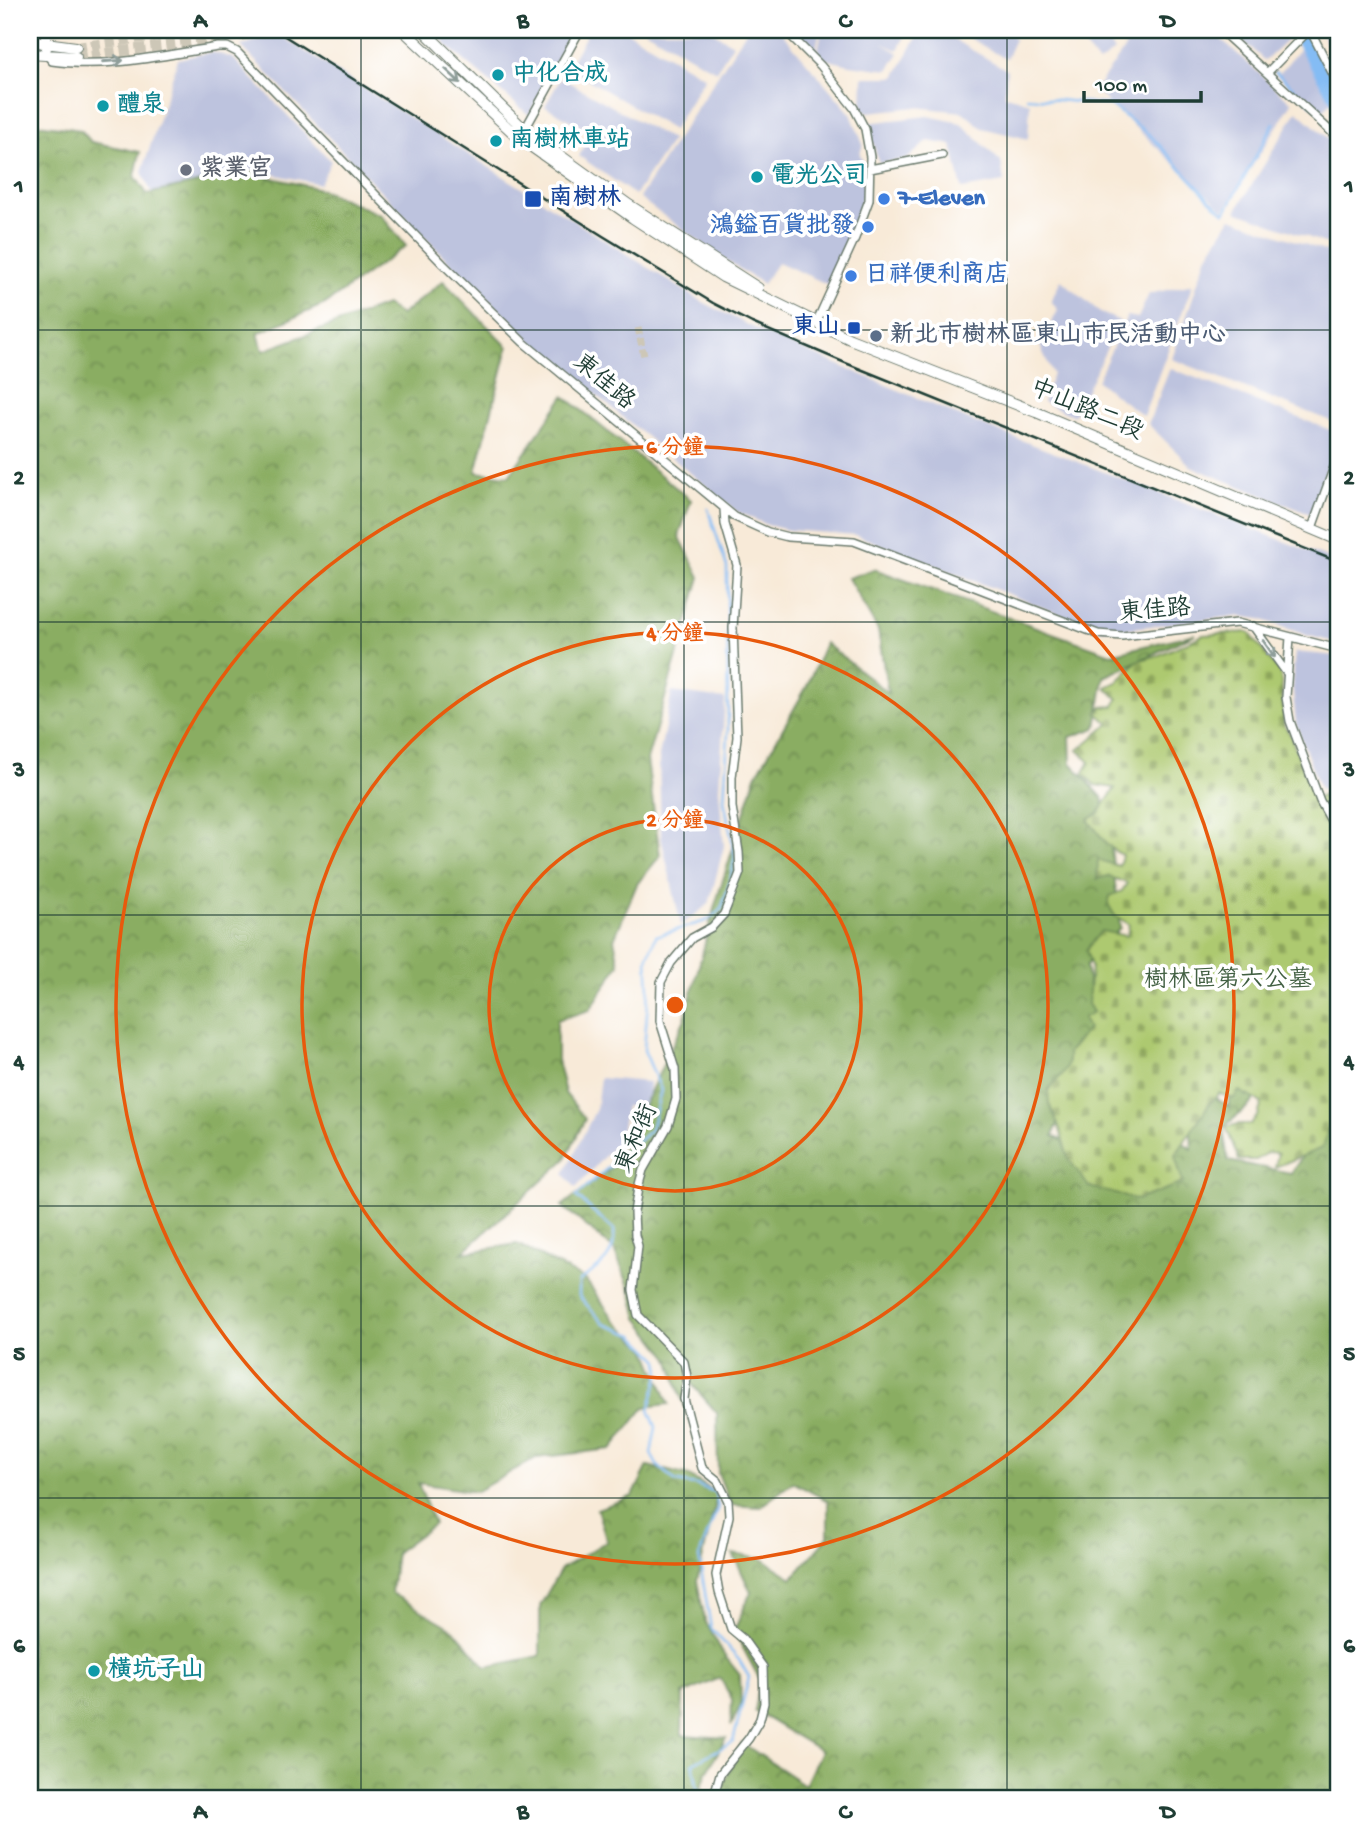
<svg xmlns="http://www.w3.org/2000/svg" width="1368" height="1829" viewBox="0 0 1368 1829" font-family="'Gochi Hand','LXGW WenKai TC',sans-serif">
<style>
.industrial{fill:#bdc3de}
.forest{fill:url(#forest-crowns);stroke:#54754b;stroke-width:2}
.cemetery{fill:url(#cemetery-stones);stroke:#668352;stroke-width:2}
.lines{fill:none;stroke-linecap:round;stroke-linejoin:round}
.stream{stroke:#84bcf4;stroke-width:2.5}
.river{stroke:#84bcf4;stroke-width:14}
.street-tunnel{stroke:#cdc7b7;stroke-width:7;stroke-dasharray:7 3.5;stroke-linecap:butt}
.secondary-tunnel{stroke:#cdc7b7;stroke-width:10;stroke-dasharray:10 5;stroke-linecap:butt}
.street-casing{stroke:#6b7a6d;stroke-width:10}
.secondary-casing{stroke:#6b7a6d;stroke-width:12}
.street{stroke:#fff;stroke-width:7}
.secondary{stroke:#fff;stroke-width:10}
.rail{stroke:#1f3d34;stroke-width:2.5}
.oneway{stroke:#8f9e9a}
.grid{fill:none;stroke:#1f3d34;stroke-width:2;stroke-opacity:0.55}
.ring{fill:none;stroke:#e8590c;stroke-width:3.5}
.culture-dot{fill:#0f9aa8;stroke:#fff;stroke-width:2.5}
.worship-dot{fill:#6b7280;stroke:#fff;stroke-width:2.5}
.transit-dot{fill:#1a4fb4;stroke:#fff;stroke-width:2.5}
.shop-dot{fill:#3f7fe0;stroke:#fff;stroke-width:2.5}
.service-dot{fill:#5c6f8a;stroke:#fff;stroke-width:2.5}
.labels{text-anchor:middle;dominant-baseline:central;stroke-width:7;stroke-linejoin:round;paint-order:stroke}
.culture-label{font-size:24px;font-weight:bold;fill:#0d838f;stroke:#fff;text-anchor:start}
.worship-label{font-size:24px;font-weight:bold;fill:#5b616d;stroke:#fff;text-anchor:start}
.transit-label{font-size:24px;font-weight:bold;fill:#164399;stroke:#fff;text-anchor:start}
.shop-label{font-size:24px;font-weight:bold;fill:#366cbe;stroke:#fff;text-anchor:start}
.service-label{font-size:24px;font-weight:bold;fill:#4e5e75;stroke:#fff;text-anchor:start}
.street-label{font-size:24px;fill:#1f3d34;stroke:#fff}
.park-label{font-size:24px;fill:#426043;stroke:#fff}
.centre{fill:#e8590c;stroke:#fff;stroke-width:3.5}
.ring-label{font-size:21px;text-anchor:middle;font-weight:bold;fill:#e8590c;stroke:#fff;stroke-width:7;stroke-linejoin:round;paint-order:stroke}
.neatline{fill:none;stroke:#1f3d34;stroke-width:2.5}
.grid-label{font-size:23px;text-anchor:middle;font-weight:bold;fill:#1f3d34}
</style>
<defs>
<pattern id="forest-crowns" width="20" height="18" patternUnits="userSpaceOnUse" patternTransform="scale(1.75)"><rect width="20" height="18" fill="#8aad62"/><path d="M2 6a3 3 0 1 1 6 0M12 15a3 3 0 1 1 6 0" fill="none" stroke="#708e52"/></pattern>
<pattern id="cemetery-stones" width="16" height="16" patternUnits="userSpaceOnUse" patternTransform="scale(1.75)"><rect width="16" height="16" fill="#adc96f"/><path d="M2 7V4a2 2 0 0 1 4 0v3zM10 15v-3a2 2 0 0 1 4 0v3z" fill="#8ca45c"/></pattern>
</defs>
<rect width="100%" height="100%" fill="#fff"/>
<filter id="ink" filterUnits="userSpaceOnUse"><feTurbulence type="fractalNoise" baseFrequency=".0143" numOctaves="2"/><feDisplacementMap in="SourceGraphic" scale="14" xChannelSelector="R" yChannelSelector="G"/><feConvolveMatrix kernelMatrix="1 2 1 2 8 2 1 2 1" color-interpolation-filters="sRGB"/></filter>
<filter id="wash" filterUnits="userSpaceOnUse"><feTurbulence type="fractalNoise" baseFrequency=".00686" numOctaves="4" result="noise"/><feDisplacementMap in="SourceGraphic" scale="28" xChannelSelector="R" yChannelSelector="G"/><feGaussianBlur stdDeviation="1.57" result="paint"/><feColorMatrix in="noise" values="0 0 0 0 0 0 0 0 0 0 0 0 0 0 0 0 0 1.4 0 .05"/><feComposite in="paint" operator="in"/></filter>
<g filter="url(#wash)">
<rect width="100%" height="100%" fill="#f8ead8"/>
<path class="industrial" d="M436,30H573L529,115L447,46Z
M589,30H624L705,77L673,130L568,68Z
M644,30H709L733,44L716,71Z
M747,30H779L851,114L863,144L860,154L863,162L864,191L853,229L829,285L778,262L763,284L725,260L639,198Z
M792,30H820L815,54Z
M822,30H908L898,50L882,43L899,53L888,70L850,65L824,59L817,55Z
M921,30H937L1007,70L1005,95L1030,103L1028,139L982,128L963,112L916,107L869,112L862,110L863,77H895Z
M955,30H1006L1015,39L1006,59Z
M1070,30H1097L1114,51L1099,63Z
M1105,30H1211L1292,103L1224,210L1095,90L1126,47Z
M1231,30H1289L1293,35L1265,61Z
M1320,30H1336L1338,35V66Z
M276,33L701,301L768,335L969,420L1338,562V643L1309,636L1260,619L1237,616L1124,629H1098L856,535L788,530L767,525L736,511L531,341L446,259L241,46Z
M1301,47L1331,101L1321,114L1278,75Z
M212,52L233,58L331,161L320,184L243,168L153,196L142,172L178,59Z
M561,78L672,140L635,195L579,156L592,133L545,106Z
M1297,111L1338,147V248L1236,211Z
M928,116L961,123L1001,162L1004,182L962,189L952,145L928,141L907,159L879,163L867,123Z
M1231,218L1338,256V424L1172,359L1206,258Z
M1061,280L1101,313L1120,321L1074,416L1043,402L1053,374L1040,346L1058,310L1051,301Z
M1193,284L1143,416L1097,381L1127,316L1138,318L1149,294Z
M1170,368L1338,433V441L1310,514L1192,467L1148,424Z
M1295,652L1338,656V784L1320,789L1296,724L1292,682Z
M672,692L725,699L719,789L724,846L709,904L681,925L661,837L659,756Z
M600,1078L649,1082L647,1108L626,1106L620,1139L576,1188L564,1174L596,1109Z"/>
<path class="forest" d="M30,123L81,130L91,142L140,152L135,176L147,194L248,172L320,189L381,215L406,246L325,304L258,333L263,351L386,305L401,315L443,281L508,347L476,472L509,476L564,396L691,500L679,536L700,577L647,760L660,856L637,884L614,939L619,964L590,1010L557,1020V1060L565,1093L585,1119L565,1160L462,1253L517,1244L585,1279L614,1319L647,1350L669,1404L645,1407L611,1449L536,1458L475,1492L418,1483L434,1524L396,1552L391,1593L453,1629L486,1667L540,1656V1606L561,1569L607,1541L597,1509L633,1496L648,1466L689,1476L718,1494L697,1581L705,1621L724,1655L740,1675L741,1704L731,1726L732,1699L720,1678L683,1694L682,1735L726,1738L708,1770L697,1799H30Z
M874,569L1111,654L1195,634L1104,677L1096,728L1070,737L1071,763L1102,797L1110,839L1120,928L1086,966L1095,1030L1053,1136L1139,1174L1165,1130L1192,1149L1188,1088L1199,1086L1229,1107L1227,1075L1277,1046L1252,1103L1223,1128L1228,1161L1291,1173L1338,1104V1799H717L742,1743L805,1785L821,1751L755,1711L760,1680L734,1631L751,1592L733,1554L762,1559L792,1578L828,1537V1501L793,1482L760,1507L731,1505L718,1474L717,1413L690,1382L685,1390L696,1433L681,1397L669,1358L638,1318L631,1291L614,1249L562,1206L616,1164L685,1019L715,905L756,776L807,686L825,643L888,693L878,630L848,578Z"/>
<path class="cemetery" d="M1249,632L1281,675L1284,725L1290,734L1314,799L1338,790V1118L1329,1126L1322,1148L1275,1167L1278,1153L1269,1152L1256,1160H1239L1226,1127L1239,1124H1251L1258,1115L1262,1103L1239,1091L1233,1099L1219,1093L1209,1104L1175,1156L1183,1183L1137,1200L1089,1187L1068,1158L1059,1126L1049,1104L1048,1090C1059,1077 1070,1071 1068,1052L1088,1029L1083,1018L1093,1012L1088,1004L1091,966L1086,950L1101,931L1127,936L1129,924L1115,916L1108,904L1110,896L1122,891L1127,883L1108,876L1097,879L1098,860L1119,866L1122,855C1105,847 1100,833 1088,820L1099,813L1115,788L1095,785L1083,774L1090,762L1078,750L1109,724L1097,713L1102,707L1114,706L1118,699L1106,687L1117,682L1137,661L1159,655L1203,635Z"/>
<g class="lines">
<path class="stream" d="M1275,72L1316,108
M1027,97L1110,105L1151,136L1210,200L1225,213L1274,123
M697,1799L699,1797L693,1763L733,1742L749,1677L739,1660L711,1628L699,1557L718,1507L715,1492L696,1485L676,1482L657,1465L651,1454L656,1427L649,1410L660,1373L659,1360L634,1335L604,1324L579,1296V1281C600,1267 616,1258 614,1230L576,1196L651,1130L661,1090L644,1050L649,989L647,959L656,936L706,921L721,910L730,882L735,856L724,800L728,732L727,567L708,509"/>
<path class="river" d="M1296,30L1338,100"/>
</g>
</g>
<g filter="url(#ink)">
<g class="lines">
<path class="street-tunnel" d="M638,328L644,356"/>
<path class="secondary-tunnel" d="M76,47L201,30
M76,57L284,30"/>
<defs>
<path id="street" d="M785,30L821,66L854,108L865,129L870,157L869,200L855,238L816,323
M1220,30L1338,138
M1310,30L1338,84
M47,55L52,61C106,69 164,55 218,47H227L237,52L443,264L523,342L735,517L768,532L788,537L854,541L1098,634L1122,636L1237,623L1338,649
M1267,73L1309,30
M524,131L580,30
M870,169L942,155
M1312,528L1338,456
M1253,626L1286,672
M1290,637L1286,697L1290,721L1320,801L1338,833
M713,1799L720,1774L749,1738L760,1719L764,1703L763,1667L743,1639L731,1629L719,1592L716,1575L729,1516L728,1501L718,1481L702,1468L684,1399L687,1377L684,1362L638,1315L633,1290L638,1246L635,1235L634,1212L638,1188L643,1170L668,1126L676,1099L675,1069L660,1021L661,982L671,963L692,938L712,927L724,914L740,873L739,852L732,807V777L737,737L733,628L737,565L725,524L724,509"/>
<path id="secondary" d="M46,30V48
M403,30L519,138L633,218L723,277L850,339L1036,412L1338,540
M423,30L525,130L629,205L758,288
M30,41L76,47
M30,54L76,57"/>
</defs>
<use href="#street" class="street-casing"/>
<use href="#secondary" class="secondary-casing"/>
<use href="#street" class="street"/>
<use href="#secondary" class="secondary"/>
<path class="rail" d="M275,30L603,236L713,303L752,323L843,362L1338,562"/>
</g>
<defs><path id="oneway-shaft" d="M-6 0H5M1.5-3L5.5 0L1.5 3" fill="none" stroke-width="1.6" stroke-linecap="round" stroke-linejoin="round" transform="scale(1.75)"/></defs>
<g class="oneway">
<use href="#oneway-shaft" transform="translate(113 61) rotate(-4)"/>
<use href="#oneway-shaft" transform="translate(453 76) rotate(43)"/>
<use href="#oneway-shaft" transform="translate(1269 649) rotate(55)"/>
</g>
</g>
<path class="grid" d="M361,30V1799M684,30V1799M1007,30V1799M30,330H1338M30,622H1338M30,915H1338M30,1206H1338M30,1498H1338"/>
<g class="ring">
<circle cx="675" cy="1005" r="186"/>
<circle cx="675" cy="1005" r="373"/>
<circle cx="675" cy="1005" r="559"/>
</g>
<g class="culture-dot">
<circle cx="498" cy="75" r="7"/>
<circle cx="103" cy="106" r="7"/>
<circle cx="496" cy="141" r="7"/>
<circle cx="757" cy="177" r="7"/>
<circle cx="94" cy="1671" r="7"/>
</g>
<circle class="worship-dot" cx="186" cy="170" r="7"/>
<g class="transit-dot">
<rect x="524" y="190" width="18" height="18" rx="3.5"/>
<rect x="847" y="321" width="14" height="14" rx="3.5"/>
</g>
<g class="shop-dot">
<circle cx="884" cy="199" r="7"/>
<circle cx="868" cy="227" r="7"/>
<circle cx="851" cy="276" r="7"/>
</g>
<circle class="service-dot" cx="876" cy="336" r="7"/>
<g class="labels">
<g class="culture-label">
<text x="512" y="75">中化合成</text>
<text x="117" y="106">醴泉</text>
<text x="510" y="141">南樹林車站</text>
<text x="771" y="177">電光公司</text>
<text x="108" y="1671">橫坑子山</text>
</g>
<g class="worship-label">
<text x="200" y="170">紫業宮</text>
</g>
<g class="transit-label">
<text x="549" y="199">南樹林</text>
<text x="840" y="328" text-anchor="end">東山</text>
</g>
<g class="shop-label">
<text x="898" y="199">7-Eleven</text>
<text x="854" y="227" text-anchor="end">鴻鎰百貨批發</text>
<text x="865" y="276">日祥便利商店</text>
</g>
<g class="service-label">
<text x="890" y="336">新北市樹林區東山市民活動中心</text>
</g>
<g class="street-label">
<text transform="translate(603 383) rotate(40)">東佳路</text>
<text transform="translate(1086 411) rotate(23)">中山路二段</text>
<text transform="translate(1155 612) rotate(-5)">東佳路</text>
<text transform="translate(638 1139) rotate(-67)">東和街</text>
</g>
<g class="park-label">
<text x="1228" y="981">樹林區第六公墓</text>
</g>
</g>
<circle cx="675" cy="1005" r="10" class="centre"/>
<g class="ring-label">
<text x="675" y="453">6 分鐘</text>
<text x="675" y="639">4 分鐘</text>
<text x="675" y="826">2 分鐘</text>
</g>
<rect width="1368" height="1829" fill="none" stroke="#fff" stroke-width="77"/>
<path d="M1084 91v10h117v-10" fill="none" stroke="#1f3d34" stroke-width="3.5"/>
<text x="1095" y="91" font-size="21" fill="#1f3d34" stroke="#ffffff" stroke-width="5" paint-order="stroke">100 m</text>
<rect x="38" y="38" width="1292" height="1752" class="neatline"/>
<g class="grid-label">
<text x="200" y="27">A</text>
<text x="523" y="27">B</text>
<text x="845" y="27">C</text>
<text x="1168" y="27">D</text>
<text x="19" y="192">1</text>
<text x="1349" y="192">1</text>
<text x="19" y="484">2</text>
<text x="1349" y="484">2</text>
<text x="19" y="776">3</text>
<text x="1349" y="776">3</text>
<text x="19" y="1068">4</text>
<text x="1349" y="1068">4</text>
<text x="19" y="1360">5</text>
<text x="1349" y="1360">5</text>
<text x="19" y="1652">6</text>
<text x="1349" y="1652">6</text>
<text x="200" y="1818">A</text>
<text x="523" y="1818">B</text>
<text x="845" y="1818">C</text>
<text x="1168" y="1818">D</text>
</g>
</svg>
